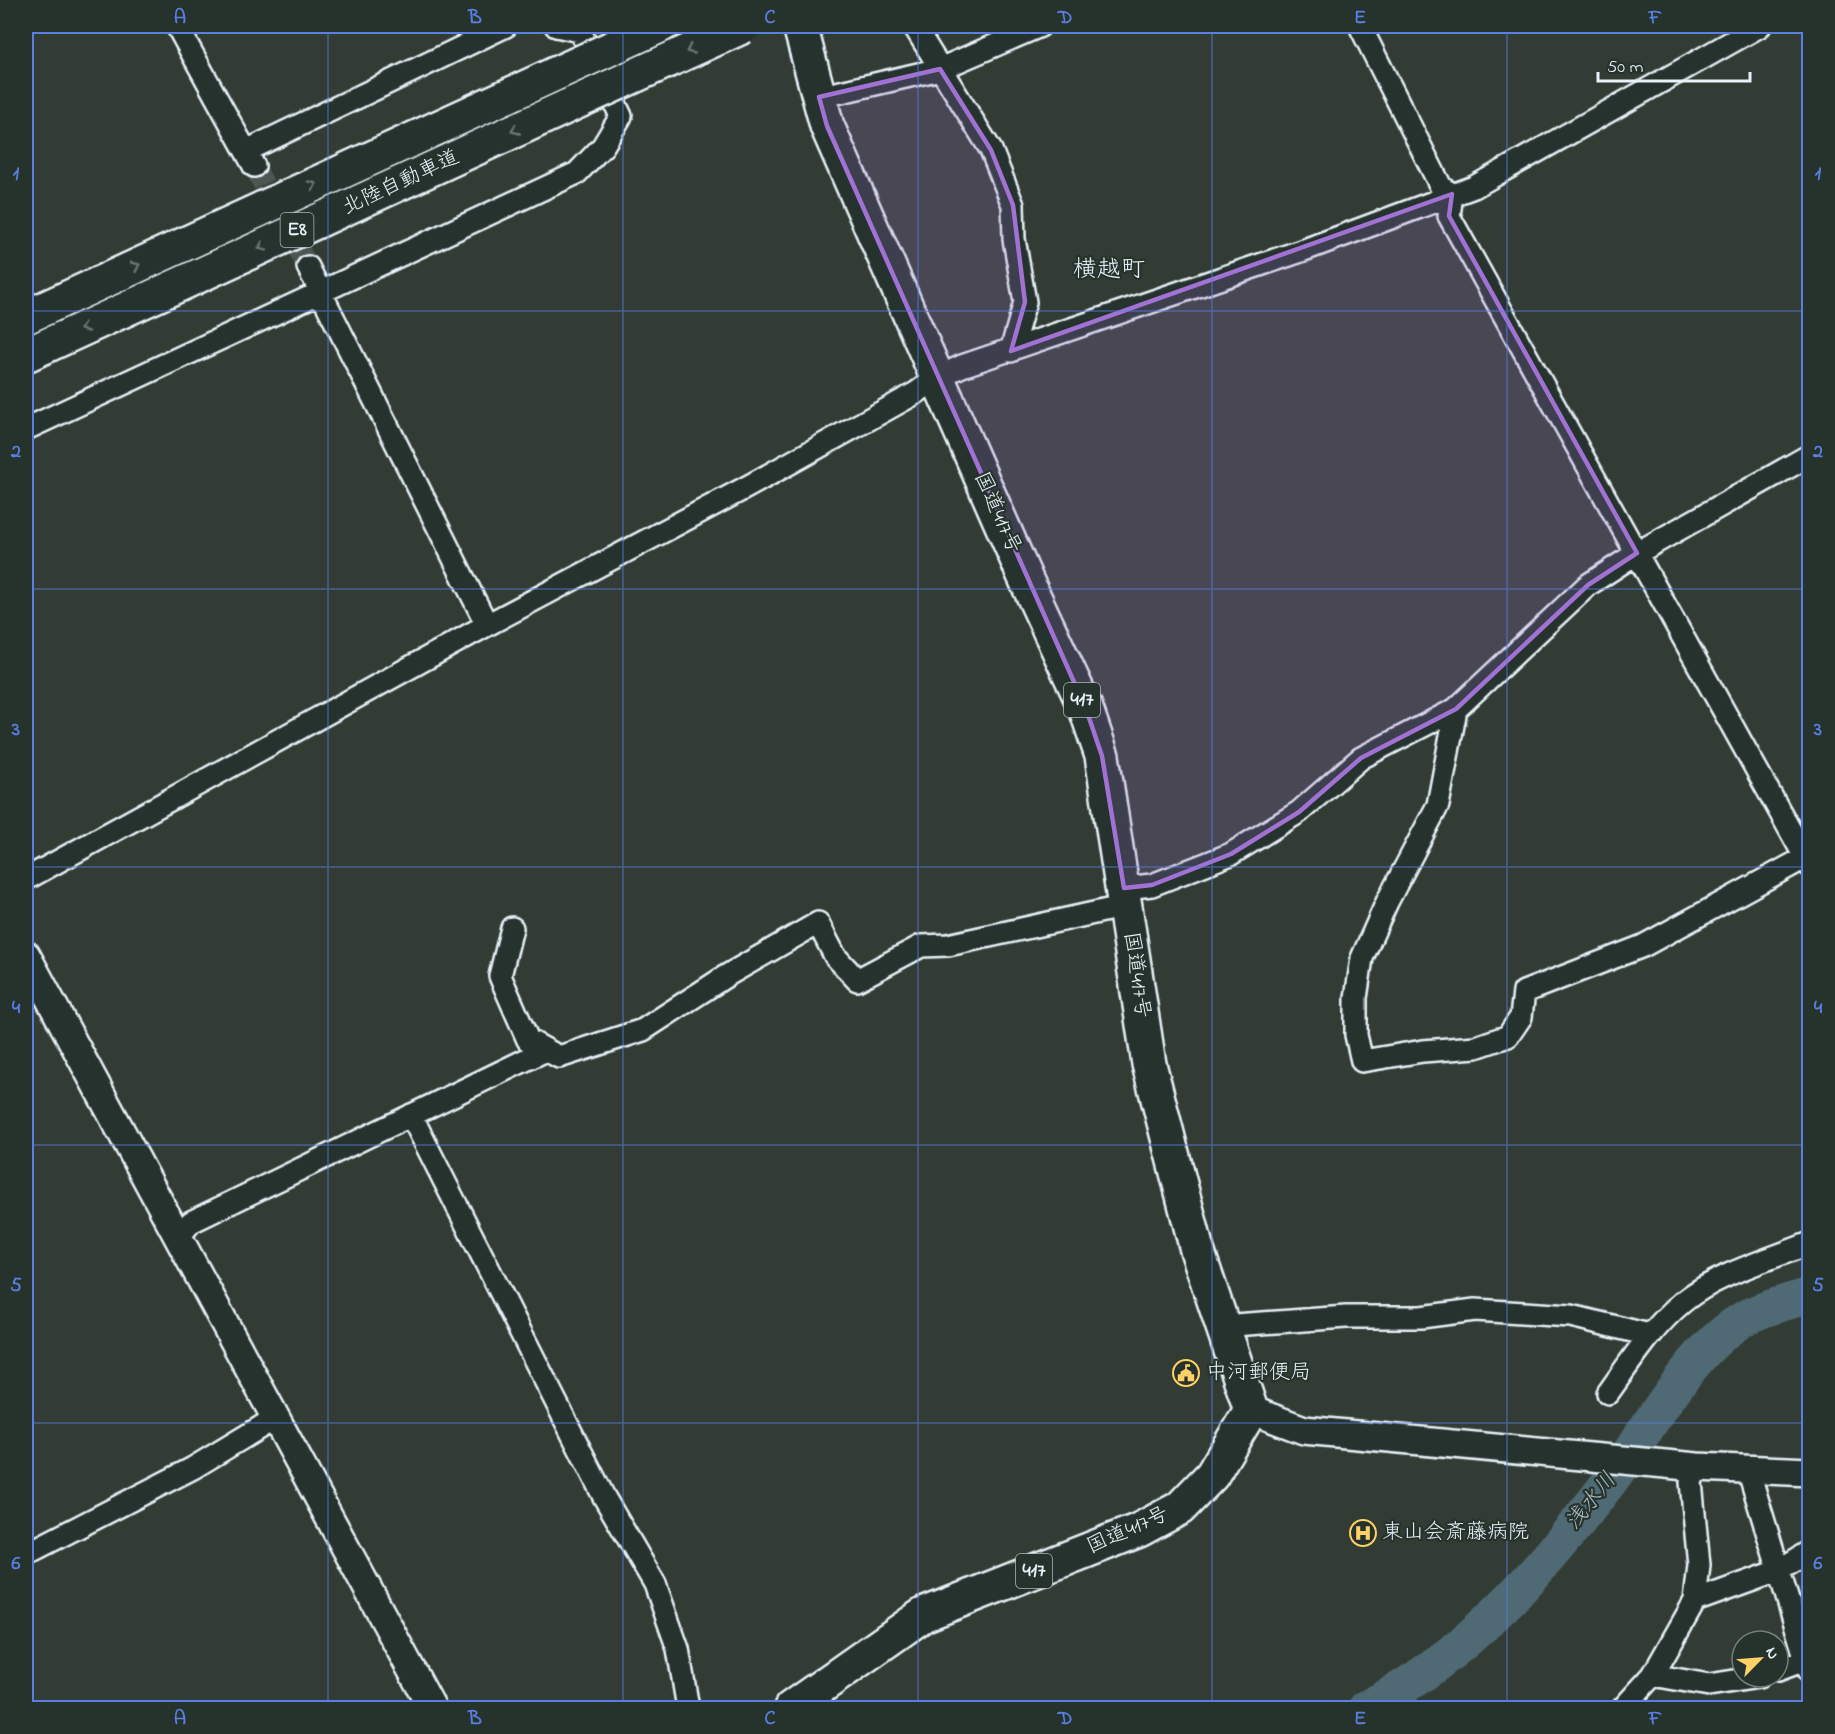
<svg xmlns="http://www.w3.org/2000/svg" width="1835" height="1734" viewBox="0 0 1835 1734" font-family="'Indie Flower','Klee One',sans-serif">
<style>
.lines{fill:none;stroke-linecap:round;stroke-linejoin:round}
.river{stroke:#4f6b75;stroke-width:36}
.minor-tunnel{stroke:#4e5751;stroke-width:21;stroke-dasharray:21 10;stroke-linecap:butt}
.minor-casing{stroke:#e8f1f8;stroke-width:26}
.tertiary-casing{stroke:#e8f1f8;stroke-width:32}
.trunk-casing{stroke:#e8f1f8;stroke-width:38}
.motorway-casing{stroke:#e8f1f8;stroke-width:38}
.minor{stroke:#26332d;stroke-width:21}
.tertiary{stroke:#26332d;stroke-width:27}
.trunk{stroke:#26332d;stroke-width:33}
.motorway{stroke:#26332d;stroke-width:33}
.motorway-bridge-casing{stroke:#e8f1f8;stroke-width:38;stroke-linecap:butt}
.motorway-bridge{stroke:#26332d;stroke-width:33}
.oneway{stroke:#6a7674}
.marked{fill:#a171d3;fill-opacity:0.2;stroke:#a171d3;stroke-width:4.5;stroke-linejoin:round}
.grid{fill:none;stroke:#5a7fe2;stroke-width:1.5;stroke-opacity:0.55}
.labels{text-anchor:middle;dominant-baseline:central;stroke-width:4.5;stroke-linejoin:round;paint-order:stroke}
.shield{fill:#26332d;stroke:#aeb8bb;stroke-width:1.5}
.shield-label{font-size:20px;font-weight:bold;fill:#e8f1f8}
.street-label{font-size:21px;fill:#e8f1f8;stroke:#26332d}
.poi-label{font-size:21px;fill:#e8f1f8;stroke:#26332d;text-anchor:start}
.water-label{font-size:22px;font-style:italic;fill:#abbbc4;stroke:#26332d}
.quarter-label{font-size:24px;fill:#e8f1f8;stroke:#26332d}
.neatline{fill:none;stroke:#5a7fe2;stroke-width:2}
.grid-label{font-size:20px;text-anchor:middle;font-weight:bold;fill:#5a7fe2}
</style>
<rect width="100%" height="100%" fill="#333c34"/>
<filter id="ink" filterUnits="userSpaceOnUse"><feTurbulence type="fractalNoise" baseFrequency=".0167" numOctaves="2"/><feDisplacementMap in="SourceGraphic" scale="12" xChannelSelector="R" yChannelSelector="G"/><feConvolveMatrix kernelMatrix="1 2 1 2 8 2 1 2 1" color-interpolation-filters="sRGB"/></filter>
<g filter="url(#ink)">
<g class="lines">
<path class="river" d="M1366,1708C1467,1657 1542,1570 1610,1481C1648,1431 1695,1340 1753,1314C1771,1306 1791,1301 1810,1295"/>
<path class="minor-tunnel" d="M254,166L308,267"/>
<defs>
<path id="minor" d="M177,26L254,166
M914,26L991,150L1013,205L1014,239L1025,302L1011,351
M1360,26L1441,187L1452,194
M819,97L940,69L1040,26
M246,151L506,26
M1452,194L1449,216L1810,866
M308,267L487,625
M26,429L577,173L603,146L621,116L580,31L556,26
M1456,709L1438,805L1387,902L1362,958L1356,998V1035L1362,1061L1423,1051L1476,1047L1508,1036L1521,1017L1524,992L1643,946L1810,855
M26,879L487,625L747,487L916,393L938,377L962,366L1304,250L1474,187L1760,26
M1124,888L1152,885L1231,854L1299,812L1361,758L1456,709L1588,585L1637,553L1810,455
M512,928L500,976L528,1040L559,1057L643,1030L726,976L818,923L835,956L857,980L921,946L948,945L1126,906
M411,1115L604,1497L655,1584L678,1649L688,1708
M177,1239L191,1222L546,1050
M1220,1326L1346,1317H1421L1475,1310L1571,1316L1649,1335
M1608,1393C1631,1361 1653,1326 1684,1301C1719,1273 1769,1260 1810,1243
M1748,1469L1810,1673
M26,1554L193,1468L274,1419
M1695,1601L1778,1571L1810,1551
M1778,1670L1810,1658
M1653,1675L1709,1685L1759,1677
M1623,1708L1653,1675L1695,1601L1699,1565L1691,1482L1697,1467"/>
<path id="tertiary" d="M26,955L432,1708
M1251,1410L1304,1430L1697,1467L1810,1472"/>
<path id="trunk" d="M791,1708L923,1615L1139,1530L1180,1508L1212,1475L1251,1410L1197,1250L1149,1064L1102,756L1086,709L1027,582L827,126L800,26"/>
<path id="motorway" d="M26,317L555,74
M26,355L568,106"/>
</defs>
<use href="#minor" class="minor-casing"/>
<use href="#tertiary" class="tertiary-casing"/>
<use href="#trunk" class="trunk-casing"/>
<use href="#motorway" class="motorway-casing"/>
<use href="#minor" class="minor"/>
<use href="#tertiary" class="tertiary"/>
<use href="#trunk" class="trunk"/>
<use href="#motorway" class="motorway"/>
<defs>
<path id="motorway-bridge" d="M555,74L660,26
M568,106L744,26"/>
</defs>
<use href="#motorway-bridge" class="motorway-bridge-casing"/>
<use href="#motorway-bridge" class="motorway-bridge"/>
</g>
<defs><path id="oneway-chevron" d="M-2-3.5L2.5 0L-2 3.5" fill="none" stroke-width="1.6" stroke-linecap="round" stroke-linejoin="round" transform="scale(1.5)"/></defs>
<g class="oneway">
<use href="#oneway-chevron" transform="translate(690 50) rotate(155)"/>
<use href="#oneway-chevron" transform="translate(515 130) rotate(155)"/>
<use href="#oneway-chevron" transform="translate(313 185) rotate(-25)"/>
<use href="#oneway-chevron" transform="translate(262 247) rotate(155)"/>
<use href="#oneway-chevron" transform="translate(136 266) rotate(-25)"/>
<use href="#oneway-chevron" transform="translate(84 328) rotate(155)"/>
</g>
</g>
<path class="marked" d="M940,69L991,150L1013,205L1025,302L1011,351L1452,194L1449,216L1637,553L1588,585L1456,709L1361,758L1299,812L1231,854L1152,885L1124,888L1102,756L1086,709L827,126L819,97Z"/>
<path class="grid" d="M328,26V1708M623,26V1708M918,26V1708M1212,26V1708M1507,26V1708M26,311H1810M26,589H1810M26,867H1810M26,1145H1810M26,1423H1810"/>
<defs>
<symbol id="civic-ring" viewBox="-11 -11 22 22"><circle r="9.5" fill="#26332d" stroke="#ffd166" stroke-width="1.5"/><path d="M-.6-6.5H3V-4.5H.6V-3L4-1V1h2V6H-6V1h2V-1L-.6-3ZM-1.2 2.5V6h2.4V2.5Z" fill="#ffd166"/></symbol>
<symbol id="hospital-ring" viewBox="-11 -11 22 22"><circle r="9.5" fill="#26332d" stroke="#ffd166" stroke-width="1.5"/><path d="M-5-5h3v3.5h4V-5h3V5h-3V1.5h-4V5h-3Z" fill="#ffd166"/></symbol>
</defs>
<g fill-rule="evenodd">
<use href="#civic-ring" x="1171" y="1358" width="30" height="30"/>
<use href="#hospital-ring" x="1348" y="1518" width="30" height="30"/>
</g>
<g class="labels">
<g class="shield">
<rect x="280.5" y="213" width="33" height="34" rx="4.5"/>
<rect x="1064" y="683" width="36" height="34" rx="4.5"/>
<rect x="1016" y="1554" width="36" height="34" rx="4.5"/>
</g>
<g class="shield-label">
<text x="297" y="230">E8</text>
<text x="1082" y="700">417</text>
<text x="1034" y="1571">417</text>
</g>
<g class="street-label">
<text transform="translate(401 183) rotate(-25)">北陸自動車道</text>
<text transform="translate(997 513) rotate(66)">国道417号</text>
<text transform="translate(1136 975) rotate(82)">国道417号</text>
<text transform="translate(1128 1531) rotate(-24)">国道417号</text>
</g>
<g class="poi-label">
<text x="1206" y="1373">中河郵便局</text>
<text x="1382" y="1533">東山会斎藤病院</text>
</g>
<g class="water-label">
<text transform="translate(1592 1502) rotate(-51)">浅水川</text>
</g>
<g class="quarter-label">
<text x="1109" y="270">横越町</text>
</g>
</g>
<rect width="1835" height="1734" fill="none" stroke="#26332d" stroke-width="66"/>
<g transform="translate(1760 1659) rotate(65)"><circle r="28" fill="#26332d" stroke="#747f7e" stroke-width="1.5"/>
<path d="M0-4.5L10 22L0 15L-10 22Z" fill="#ffd166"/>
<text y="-9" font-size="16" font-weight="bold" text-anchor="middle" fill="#e8f1f8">N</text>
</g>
<path d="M1598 72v9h152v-9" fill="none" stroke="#e8f1f8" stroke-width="3"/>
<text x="1607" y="72" font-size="18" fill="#e8f1f8" stroke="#26332d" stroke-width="4.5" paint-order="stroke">50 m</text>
<rect x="33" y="33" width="1769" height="1668" class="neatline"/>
<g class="grid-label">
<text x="180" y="23">A</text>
<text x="475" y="23">B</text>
<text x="770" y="23">C</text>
<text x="1065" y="23">D</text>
<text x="1360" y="23">E</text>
<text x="1655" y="23">F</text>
<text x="16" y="179">1</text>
<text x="1818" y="179">1</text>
<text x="16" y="457">2</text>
<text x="1818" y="457">2</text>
<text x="16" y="735">3</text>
<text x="1818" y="735">3</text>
<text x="16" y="1013">4</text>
<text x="1818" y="1013">4</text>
<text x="16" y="1291">5</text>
<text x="1818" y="1291">5</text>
<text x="16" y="1569">6</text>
<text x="1818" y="1569">6</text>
<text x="180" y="1724">A</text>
<text x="475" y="1724">B</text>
<text x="770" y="1724">C</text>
<text x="1065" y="1724">D</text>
<text x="1360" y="1724">E</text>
<text x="1655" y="1724">F</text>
</g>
</svg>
